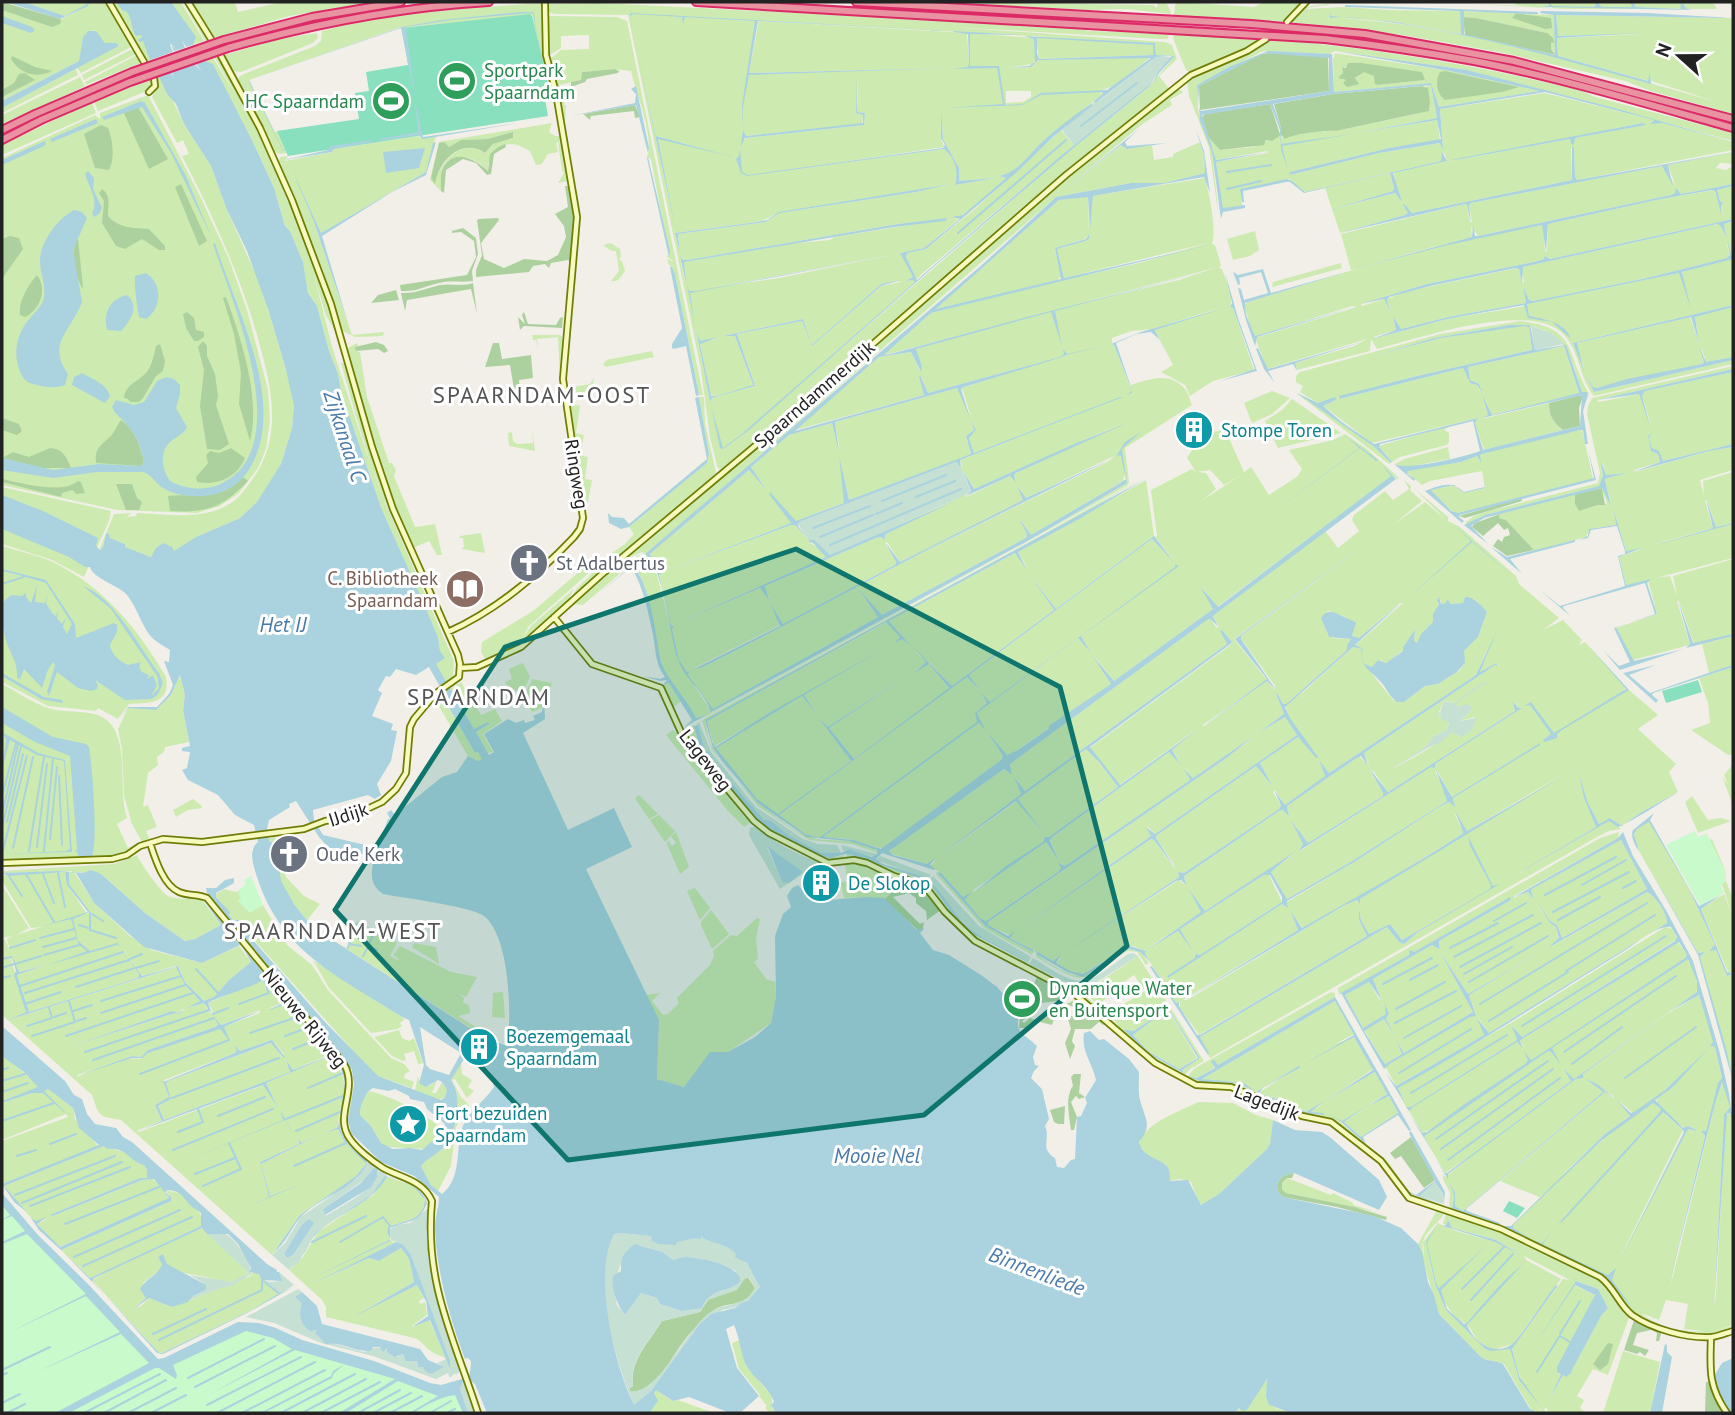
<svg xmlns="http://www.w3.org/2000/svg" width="1735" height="1415" viewBox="0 0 1735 1415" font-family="'PT Sans',sans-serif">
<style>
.grass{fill:#cdebb0;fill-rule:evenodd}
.forest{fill:#add19e}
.wetland{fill:#c6e0d4;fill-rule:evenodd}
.park{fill:#c8facc}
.pitch{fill:#88e0be}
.water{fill:#aad3df;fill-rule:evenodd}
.pier{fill:#f2efe9}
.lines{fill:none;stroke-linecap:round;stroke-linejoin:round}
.stream{stroke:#aad3df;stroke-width:2}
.secondary-tunnel{stroke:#c8c6c1;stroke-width:4.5;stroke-dasharray:4.5 2;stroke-linecap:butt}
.secondary-casing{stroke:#707d05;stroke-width:8}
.highway-casing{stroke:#dc2a67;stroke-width:10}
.secondary{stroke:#f7fabf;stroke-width:4.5}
.highway{stroke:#e892a2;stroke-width:6}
.highway-bridge-casing{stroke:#dc2a67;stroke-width:10;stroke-linecap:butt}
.highway-bridge{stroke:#e892a2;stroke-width:6}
.marked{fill:#0f766e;fill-opacity:0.2;stroke:#0f766e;stroke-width:5;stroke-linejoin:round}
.labels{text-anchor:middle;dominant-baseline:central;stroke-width:6;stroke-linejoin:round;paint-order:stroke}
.leisure-label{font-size:19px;fill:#27864d;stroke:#fff;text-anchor:start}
.street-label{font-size:19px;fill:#222;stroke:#fff}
.culture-label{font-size:19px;fill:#0d838f;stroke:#fff;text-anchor:start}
.worship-label{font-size:19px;fill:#5b616d;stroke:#fff;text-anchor:start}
.education-label{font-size:19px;fill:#785e54;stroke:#fff;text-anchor:end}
.water-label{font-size:21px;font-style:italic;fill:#4a7aab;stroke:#fff}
.quarter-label{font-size:23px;letter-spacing:2px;fill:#555;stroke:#fff}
</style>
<rect width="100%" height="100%" fill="#f2efe9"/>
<path class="grass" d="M2,2L62,19L83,8L65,16L24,2H108L131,44V47L81,73L77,68L119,46L117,43H105L94,30C79,34 83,49 79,61L2,101Z
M111,2H181L204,41L189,46L164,82L184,124L211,166L227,210L256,275L269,312L291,388L294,406L292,428L281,464L272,481L257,502L240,518L196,537L174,552L151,557L124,547L125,544L110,538L109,533L106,534L103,547L99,550L114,514L131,513L127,517L136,516L137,513C169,514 202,521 231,503C239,498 246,488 252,480C265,462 271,443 272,421C273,394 266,368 259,342C241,277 213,216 182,156L189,154L183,140L177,143L152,97L158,83L135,44L139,42H134Z
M183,2H186C215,49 243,96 267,146C295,206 316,269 338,332H336L326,316L314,276L333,350L367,454L386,504L454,661L453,680L448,684L435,664L440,651L438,637L382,510L353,426L344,408L338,374L329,351L317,306L308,293L303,262L290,231L285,226L274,188L252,140L213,65L205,61L213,58L237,97Z
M191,2H235L238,12L282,2H373L289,16L215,38Z
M943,2L1153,5L1157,8L1158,2L1167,4L1171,12L1170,14L1127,9L1087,10Z
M1179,2L1254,7L1264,2H1304L1284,22L1174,15L1175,5Z
M1515,2H1549V6L1540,7L1552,8L1551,2H1630L1634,9H1566L1472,4L1536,6L1516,5Z
M1633,2H1680L1682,7L1681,9L1636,7Z
M1682,2H1713L1717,9H1687Z
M544,3L547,65H543L532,15L398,28L249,80L275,132L294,129V152L279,154L274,152L238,80L239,77L244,74L315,46L321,41L322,31C394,11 469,8 544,3Z
M600,3L1072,27L1087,28V31L1169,33L1168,39H1159L951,27L1165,42L1172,45L1177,59L1159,76L1170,90L1051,186L721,472L717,466L710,437L701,370L628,15L554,14L549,12L547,4ZM694,17L1048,37L1036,38L1039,59L1153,55V45L1069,39L1155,43L1156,55L1175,56L1148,88L1063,156L737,439L915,282L913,280L905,281L913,277L901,253L924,248L960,218L953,219L965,214L1006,178L999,176C1018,173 1030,156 1042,142L1103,94L1099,91L1114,86L1151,57L1038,60L1031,67L1006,68L1033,64L1036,58L1034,38L970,33L969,63L967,33L759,21L749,73L949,68L758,74L749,75L748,77L755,21ZM641,67L656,136L712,151L665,139H658L672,215ZM858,75L857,112L865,113L864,125L747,138L742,141L740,149L743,131L746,136L862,124L863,115L856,113ZM1006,91H1031V97L1023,102L1006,103ZM941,107L943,139L959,168V181L995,178L955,185C959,172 955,158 944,149L753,175L944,147L941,138ZM951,184L916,192L780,213L765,222L678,234L680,253L675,233L757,222C767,220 773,214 782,212ZM948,219L834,237L830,240L786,244L684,262L685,282L680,256L683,260H687L898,224ZM896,254L779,278L716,287ZM899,281L901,282L881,286L812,346L802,321L737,334L755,386L712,398L710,402L696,330L700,341L719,338L700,343L710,395L717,396L753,386L735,336H723L803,319L811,343L813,344L881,284Z
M1327,4L1330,5L1311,7L1307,9L1343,7L1389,10L1460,11L1462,34L1395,22L1334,17C1362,20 1390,22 1419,27C1519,43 1616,74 1714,101L1651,81L1650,76L1649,81L1558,56L1557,38L1642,34L1557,36L1556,15L1733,18V114L1651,91L1625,81L1504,53L1403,35L1289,22L1304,7Z
M1463,11L1516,13L1513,18L1546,29L1528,14L1554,15L1556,53L1551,49L1547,33L1476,18L1463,17Z
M550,16L617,17L627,21L703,395H699L675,274L672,267L669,265L667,259L675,262L667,257L670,252L667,244L651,159L647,157C655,138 635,90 631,71L615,69L582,72L581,80L559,85L565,101L564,105H566L565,122H562L549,60L561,50L589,49V35L561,36V48L550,55L548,53V18Z
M317,33L318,38L313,43L241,72L232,71L224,55L279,39Z
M1173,33L1264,38L1247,50L1190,72L1186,70L1174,41Z
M1268,39C1375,48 1478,65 1582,91L1595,97L1733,133V141L1467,70L1335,51L1329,54L1263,51L1197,85L1198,111L1212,152L1219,219L1209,147L1189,96L1187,82C1208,60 1245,60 1268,39Z
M130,50H134L136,54L84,80L82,75Z
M1335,53L1450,71L1540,91L1439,107L1431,83L1334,92L1333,59ZM1376,66L1421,72L1425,80L1378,85L1375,76L1364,71L1355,79L1359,84L1339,78L1343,73L1342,67Z
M137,55L143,62L86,85L85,82Z
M76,69L78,75L2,113V108Z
M80,77L85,86L2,125V115Z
M153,78V85L149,90L98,111L94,102Z
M1431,85L1437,118L1357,133L1437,120L1440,140L1389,148L1290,172V175L1379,153L1441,143L1443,149L1440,109L1545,93L1654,120L1650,123H1662L1733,142V150L1577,180L1575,177L1574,147L1571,148L1572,180L1412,213L1403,205L1408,213L1405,215L1340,233L1325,188L1390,173L1394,188L1393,191L1333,209L1395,193L1402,202L1395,184L1394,172L1447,161L1444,152L1441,161L1305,192L1289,179L1241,189L1242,207L1223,208L1216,162L1268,153L1267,151L1216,160L1209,138L1220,150L1253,147L1280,135L1283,138C1294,135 1325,130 1336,131L1416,114L1429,110L1430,101L1426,86ZM1643,123L1645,125L1574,138L1573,144L1570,139L1564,140L1451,161Z
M1179,89L1183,92L1170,100L1172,105L1141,125L1068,187L1123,144L1127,149L1152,145L1154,160L1173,157V154L1200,142L1204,155L1205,173L1164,183H1131L1056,197L679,526L645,554L642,552L621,561L789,420L1062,180Z
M148,95L201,198L229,259L247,310L268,390L270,420L266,449L258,468L239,493L220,506L197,513L117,510L2,485V158L95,115L100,119V113Z
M92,102L96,113L2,155V145Z
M552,123L549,132L555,136H562V141L556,143L558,152L548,154L542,164L536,165L530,151C517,144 512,142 498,147L488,164V171C473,156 458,150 442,169L441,191L430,180L439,142ZM513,132V138L493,144L485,153C461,138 444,159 435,180L431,178L434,168L449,147L461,140L487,139Z
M1061,130L1074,145L916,279L906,257L907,253L926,249L976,208Z
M419,136L420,138L436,136L426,172L321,233L300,187L314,222L352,335L384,332L383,336L355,337L341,330L324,274L278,161L281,157L288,156L285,161L332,152L334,149Z
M558,143H563L569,179L568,181L558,183L564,173L562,170Z
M1733,152V164L1720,163L1716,168L1726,170L1733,166V184L1681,194L1676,189L1675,193L1671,195L1478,236L1471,227L1472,237L1351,270L1341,234L1465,204L1467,205L1470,222H1472L1469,205L1471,203L1662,166L1675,185L1668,165Z
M1205,178C1209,194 1217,229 1212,244L1215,245L1221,265L1219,268L1222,269C1226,281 1234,295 1230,307L1233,308L1254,370L1213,381L1190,396L1185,385L1161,372L1173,365L1155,330L1226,306L1152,329L1132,331L1112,338V344L1114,345L1130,387L1131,385C1149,379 1170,371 1185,389C1188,392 1190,400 1192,405L1125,448L1129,482L1128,485L1025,543L695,722L706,715L696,718C687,700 665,678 661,661C653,630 653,593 634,566L647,555L657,575L680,665L712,712L1033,538L1127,483L1125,473L1123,481L1031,535L1018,517L1027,534L1026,538L882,615L859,591L878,617L713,709L688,675L689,671L687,672L680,663L672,629L674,625H671L659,575L662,573L658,572L650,554L749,470L767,491L751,467L789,435L832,423L840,452L835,422L957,388L971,417L962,388L1045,361L928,393L921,376L919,377L924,395L795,430L879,357L911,352L920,371L922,366L915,349L996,326L884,355L931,313L1005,294L936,309L1059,200L1088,196L1089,230L1092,196ZM1089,234V239L1057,249L1064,278L1208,243L1143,262L1055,282L1061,277L1055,248L1085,239ZM1215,268L1179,280L1074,305L1092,300ZM1117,399L960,460L962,467L956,462L824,514L807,538L795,525H791L664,572L791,523L769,492L792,519L797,521L846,502L839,456L849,500L971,455L966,436L974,430L971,421L976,430L969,438L974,453ZM1125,422L1016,473L1014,475L1016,481L1010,476L966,497L963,471L974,489ZM1114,456L1109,461L929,549L760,638L703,667L692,669L780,625L770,603L783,624L895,565L896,562L885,543L887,542L900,562L1023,500L1018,485L1026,498ZM962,497L886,534L884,540L881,537L876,538L765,586L764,588L770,599L760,588L677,623L826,557L820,549L809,542L814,540L830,555Z
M1733,186V219L1550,259L1545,256V259L1538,261L1423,285L1361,304L1362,306L1384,299L1391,313L1387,299L1404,292L1517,268L1519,270L1522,283L1524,282L1521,268L1523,267L1717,224L1721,225L1725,237L1724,224L1733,221V256L1726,241L1730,255L1728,258L1647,278L1533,301L1529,300L1523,286L1526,303L1448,317L1401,329L1393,316L1396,330L1373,337L1376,338L1447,319L1526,306L1529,303L1679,273L1681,274L1685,271L1733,259V305L1573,343L1585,370L1576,345L1577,343L1690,317L1699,343L1695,316L1733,307V357L1706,362L1701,346L1704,362L1702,364L1597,388L1593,387L1585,374L1594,392L1733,360V364L1594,396C1579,378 1580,351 1563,334C1529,300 1420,338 1377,349L1371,339L1370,351L1297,370L1295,363L1354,346L1367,339L1267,369L1255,338L1357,307L1352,306L1256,336L1253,335L1244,305L1248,302C1345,273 1441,239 1543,225L1545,252L1547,251L1548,224L1656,200L1714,190L1723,217L1721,206L1723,203L1720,201L1717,190Z
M1255,231L1259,250L1250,256L1233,260L1227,239Z
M611,243L620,249L621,257L619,260L622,261L625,271C621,276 619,283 611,281L619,271L616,251H612L603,245Z
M1341,263L1342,268L1272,287L1273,282Z
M1520,321C1580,328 1564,353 1590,395L1582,392C1570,356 1568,332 1525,325L1529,327L1532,350L1417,376L1338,397L1339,399L1463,368L1470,383L1477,385L1481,393L1479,384L1470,380L1468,367L1564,346L1579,394L1491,415L1482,396L1488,415L1482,419L1549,403C1549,416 1553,422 1563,430L1484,450L1475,423L1478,418L1372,443L1323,406L1336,400L1318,403L1300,392L1303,386L1296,382V376L1300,372L1440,334ZM1509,325H1524L1441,338L1377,355L1434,338Z
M532,335H560L562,337L560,377L558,337L537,339L538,350L536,340H533Z
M357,343L358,346L356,347L358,352H360L367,397L389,463H392L396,470L394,476L415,527L435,524L442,555H437L429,541L413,548C382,485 365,416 346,349Z
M652,351L654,357L606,367L603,365L606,360Z
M341,363H346L393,513C378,499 349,391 341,363Z
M1733,366V369L1597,400L1599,402L1639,394L1652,428L1642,396L1645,391L1733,372V444L1663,461L1656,450L1652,448L1649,438L1652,433L1648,436L1651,451L1658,454L1660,462L1634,470L1635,472L1709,451L1733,447V470L1700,480L1704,495L1703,481L1733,472V523L1716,527L1707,500L1705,501L1713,528L1648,546L1733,524V558L1656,578L1670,576L1677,596L1673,576L1733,559V634L1694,644L1679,601H1677L1690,645L1633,660L1616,628L1657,614L1648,580L1626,585L1619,557L1642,549L1626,551L1614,511L1616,525L1590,529L1586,537L1535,551L1506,520L1499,518L1500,513L1575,494L1583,510L1598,505H1603L1607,503L1602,490L1604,489L1611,503L1605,481L1607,478L1625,473L1606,475L1602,461L1603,479L1599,486L1485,515L1468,524L1465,523L1474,516L1489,511L1598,483L1600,473L1587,414L1588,406L1592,398Z
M594,378L591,396L568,392L567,388L590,384Z
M1272,391L1290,398L1272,414L1252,423L1244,403Z
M1296,393L1311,401L1373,446L1391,463L1389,464Z
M699,397H704L705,423L716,473L715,477L618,559L596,567V564L625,544L634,534L629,527L707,463L709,454Z
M1292,399L1341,433L1278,448L1265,421L1282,410Z
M570,404L580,406L576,433L584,435L580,455L588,457L585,479L592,480L588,502L586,503Z
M1202,415L1205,416L1215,432L1225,429L1244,472L1251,467L1269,495L1298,476L1302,469L1289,450L1333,440L1345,434L1367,449L1399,478L1397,479L1391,474L1392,476L1217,607L1201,586L1213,609L1114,681L1093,655L1111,684L1009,756L1002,751L987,733L1003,756L1001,760L883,849L849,839L823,837L976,725L979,723L983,727L977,713L1078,638L1091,653L1081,636L1162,577L990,702L982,695L987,703L975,713L978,722L819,838L805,834L780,818L779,815L967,677L978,690L969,675L1152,539L1174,561L1155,537L1157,536L1151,490L1192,469L1196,472L1187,458L1192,450L1190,440L1196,435L1199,426L1195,424L1189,434L1185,427ZM1210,470L1224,485L1244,473L1203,500L1216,489L1206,473L1197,472Z
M1452,425L1444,430L1449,433V442L1447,445L1400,457L1392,462L1378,446Z
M532,429L535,451L509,446L508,433L512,432L513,441L517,444L533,443Z
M1582,429L1593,479L1457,514L1449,509L1431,490L1454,485L1464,493L1485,488L1481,465L1482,471L1430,481L1422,485L1407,473L1409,470L1461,462L1477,456L1480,462V455L1485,453Z
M1448,447L1450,459L1402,468L1395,464L1404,459Z
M1144,477L1076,518L705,720C707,729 708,739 712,747C727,775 781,829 812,838C829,843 868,836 878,853L852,844L810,840L799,834L758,806L712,750L702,721L704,719L1044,534Z
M1146,480L1154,536L1056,609L1030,575L1054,610L952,686L930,663L913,649L926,662L914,672L929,664L949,689L854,759L829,728L910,673L828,727L818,717L851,761L779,814C759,809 728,766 716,748L802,696L817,713L804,695L890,645L714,746L707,721L887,622L900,637L893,644L902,639L911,646L889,621L1015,553L1028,569L1018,552Z
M1404,480L1411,486L1410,490L1422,501L1393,525L1425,502L1446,520L1415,489L1448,517V521L1460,527L1516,576L1519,584L1559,618L1543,630L1563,620L1582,640L1579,645L1585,642L1626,687L1621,693L1629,690L1658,715L1638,729L1676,764L1669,772L1678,792L1640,813L1623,825L1621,826L1611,818L1599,824L1588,803L1578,771L1584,798L1596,827L1504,882L1610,820L1621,829L1609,831L1597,837L1210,1058L1200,1037L1387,927L1399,942L1404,944L1418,932L1476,897L1402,940L1390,924L1369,934L1361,920L1359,908V920L1367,936L1199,1035L1180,1008V1002L1176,1003L1163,982L1164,979L1160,978L1145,954L1146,951L1133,946L1126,947L1083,974L1070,971L1056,963L1062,957L1053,961L1038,952L1036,954C1091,993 1081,971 1129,949L1140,952L1149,963L1146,965L1137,952L1128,951C1076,980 1093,990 1036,957V953L1033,950L1011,938L1010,935L989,926L987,923L1228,757L1255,736L1193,778L1184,768L1190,779L1189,782L1065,866L1061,863V868L1058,872L986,921L980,918L965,900L971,892L963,897L941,873L930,866L936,860L927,864L889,853L891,849L1004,769L1012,775L1010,764L1207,620L1210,619L1217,628L1219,626L1213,617L1214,615L1325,531L1338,548L1359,531L1352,520L1354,515L1385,491L1393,500L1409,489ZM1358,550L1240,637L1275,686V690L1267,681L1203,727V725L1267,680L1234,639ZM1465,597L1476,600L1487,612L1478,637L1464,651V664L1459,671L1438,684L1425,686L1404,702L1393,700L1365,665L1372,667L1380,660L1385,663C1393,661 1396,653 1403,651V647L1415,631L1414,641L1417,643L1421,635L1433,622L1440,598L1441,604L1447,603L1449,599V604L1463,603ZM1400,603H1403L1358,643L1355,646L1357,648L1353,647L1303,692L1287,703L1347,650L1351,639L1332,638L1328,635L1322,620L1328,611C1341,615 1349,616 1354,628L1352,637L1359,638ZM1222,630L1232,642L1229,646L1090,748L1119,785L1197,729L1172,750L1181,764L1169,752L1050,839L1059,861L1046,842L974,892L973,890L979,886L1043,842L1045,837H1049L1118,787L1090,751L1086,749L1018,799L1043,834L1017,801L939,857L1021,794L1014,777L1025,791L1227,644L1220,631ZM1488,648L1480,672L1496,663L1499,666L1495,665L1364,753L1369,766L1359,756L1287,806L1289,817L1283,810L1279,811L1184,876L1185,885L1179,880L1094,934L1179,877L1178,872L1184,873L1279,809L1281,805L1273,792L1275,790L1285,805L1326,776L1319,761L1329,773L1476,675ZM1277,693L1283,704L1286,705C1285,718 1308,744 1317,755L1298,737L1260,763L1273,787L1256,766L1157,835L1156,838L1174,864L1175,869L1154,840L1151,839L1018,930L1151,836L1147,826L1155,834L1297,735L1285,717L1258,733L1284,714L1276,694ZM1444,701L1452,702L1458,707L1462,705L1471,710L1460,721L1475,717V725L1459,737L1455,732H1452C1434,746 1411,760 1390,770L1424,748L1434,736L1447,730L1449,721L1438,714ZM1514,701L1518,708H1522L1300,851L1303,844L1290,819L1308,843L1383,796V793L1369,769L1374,772L1388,792L1515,711ZM1540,743L1453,798L1455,806L1449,802L1439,807L1356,861L1287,902L1288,908L1282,904L1168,977L1167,976L1196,958L1194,954L1200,955L1282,902L1269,875H1264L1180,929L1190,946L1178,931L1148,948L1202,912L1188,888L1205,911L1296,852L1271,872L1287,899L1349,863L1447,801L1448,797L1435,771L1438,772L1452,797ZM1564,774L1360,899V904L1357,900L1345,905L1187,1000H1183L1298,930L1291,912L1303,928L1372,890L1462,834L1463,832L1454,812L1467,831Z
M2,487L111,511L109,521L84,577L52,560L2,544Z
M481,533L485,553L461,549L464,547L463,538H459L460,536Z
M2,546C19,551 37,555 53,562C104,587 138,629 166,677C171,706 147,702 129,704L118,719L98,708L96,711L48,706L2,682Z
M643,554L583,605L572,604L616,565Z
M612,564L571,600C577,582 588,582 595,568H601Z
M587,565L591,571L529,626L517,647L486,660L481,652L482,642L533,611Z
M574,589L567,602L526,640L522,638L532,625Z
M1733,636V665L1709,673L1702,644Z
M523,663L530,677L524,689L516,691L507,685L505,682L512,679L509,669Z
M1733,667V754L1728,755L1691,730L1710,723L1708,703L1699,678Z
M180,675L185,695L183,710L189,742L165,747L164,752L157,757L158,765L148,773L143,807L148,805L157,827L146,831L150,840L142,842L132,824L124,796L122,749L118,729L128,708L157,709L171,695Z
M532,679L552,683L548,694L542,699V708L532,712L524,696Z
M461,682L481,715L495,709L502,721L483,734L493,752L488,753L476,732L489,724L488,722L474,730L450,689Z
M669,683L681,701L673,708L662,686Z
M2,684C16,691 30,701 45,707C71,717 108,702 118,738C126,764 119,792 127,818L117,824L128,848L137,843L138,845C110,866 38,860 2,861Z
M443,698L475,753L478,752L483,759L478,761L468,756L437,703Z
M694,725C697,733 697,744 701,752C710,767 750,815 764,826C782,840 820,864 843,855L844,857L827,860L815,857L772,834L755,820L687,737L684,731Z
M673,730L684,739L749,818L750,823L744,827L728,811L666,735Z
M1733,764V806L1722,776L1728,785L1724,775Z
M639,795L658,814L649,819L635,798Z
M1692,796L1708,820L1721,818L1731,821L1698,833L1685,802Z
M193,799L201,805L202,808L188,810L176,817L173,810Z
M659,815L675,831L665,842L650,820Z
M1649,821L1689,889L1715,945L1714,948L1710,950H1716L1727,976L1733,974V1078L1700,958L1705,952L1698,953L1639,851L1634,837L1637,829Z
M676,832L689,867L680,874L667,844L668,840L672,846L676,843L671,836Z
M1619,832L1618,838L1514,896V898L1528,892L1534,900L1531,891L1532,889L1621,840L1647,889L1562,938L1557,925L1550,921L1536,902L1549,922L1556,927L1559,941L1549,948L1647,892C1656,896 1667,914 1667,923L1489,1033L1478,1018L1484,1035L1396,1086L1385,1066L1470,1016L1476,1015L1469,995L1544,950L1468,994L1440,952L1473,1012L1404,1053L1396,1040L1402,1054L1385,1064L1364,1030L1384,1019L1394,1036L1386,1019L1389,1013L1383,1003L1387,1014L1363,1028L1345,995L1369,982L1379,999L1382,1000L1373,979L1432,945L1439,949V941L1511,900H1505L1341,994L1339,995L1338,988L1600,838Z
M1706,834L1709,840L1712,839L1725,870L1726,881L1733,899V972L1729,974L1701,909L1724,894L1731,912L1722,884L1700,837Z
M275,837L286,877L304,896L320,904L308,919C318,931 333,941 347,948L358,921L397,943L390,956L397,960L399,959L393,955L400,946L451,972L477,977L466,997L458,993L464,998L463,1003L469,1005L470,1013L458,1016L481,1030L482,1035L312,927L294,904L280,881L276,844L269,841L268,838Z
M847,854L927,879L950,911L969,930L987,943L1028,963L1027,965L974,938L949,914L926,884L858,859L846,857Z
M137,855C140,863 161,892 168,896C178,900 192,898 202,900L221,925L195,939L185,941L145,913L101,874L74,872L94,903L130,936L151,950L202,963L239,946L251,962L229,980L214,997L204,1001L185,982L179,967L175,966L142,976L122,948L139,974L138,978L29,1012L17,975L45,965L18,972L10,955L26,1012L8,1020L177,967L185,985L200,1001L188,1008L204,1003L211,1014L213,1012L208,1003L266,978L285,1002L267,1009L287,1004L329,1055L293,1070L286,1060L290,1072L164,1120L158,1106L171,1099L166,1083L168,1081L272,1043L283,1057L284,1054L272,1040L240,1051L233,1044L237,1051L235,1053L164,1080L169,1098L155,1105L162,1121L138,1130L139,1132L264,1085L278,1108L266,1083L330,1056C355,1087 340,1092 338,1127L325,1133L338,1129L343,1140L366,1164L356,1176L300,1215L272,1255L121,1120C97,1116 100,1117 92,1095L2,1015V940L5,939L10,951L7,939L13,936L2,938V885L29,928L16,935L41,927L31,928L2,881V875L65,872L68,886L87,914L90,913L69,884L67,873L73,871L2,873V871L114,864ZM182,1009H185L180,1014L175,1013L69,1047L172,1011L179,1013ZM260,1010V1013L223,1027L231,1043L220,1028L148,1053L140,1059C121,1056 94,1070 77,1077V1075L132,1056L141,1057L148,1050L215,1027L218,1025L214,1017L221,1025ZM317,1136L261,1164L270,1196L303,1181L247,1207L269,1197L260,1162L299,1144L297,1140L301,1143Z
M845,862L863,864L902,882L884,900L867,897L844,898L841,883L847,881Z
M937,872L985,926L1033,952L1032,955L984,928L936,874Z
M695,888L710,908L700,920L687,891Z
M224,889L236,892L242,890L259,907L263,905L287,945L312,965L328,990L391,1058L404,1064L410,1071L405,1074L404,1078L414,1082L411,1090L409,1087L378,1076L364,1063L247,932L240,921L233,920L215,895Z
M711,910L729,934L712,949L701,925V922Z
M757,918L760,919L756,939L758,959L754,962L766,979L775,982L776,995L771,1023L728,1052L710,1053L684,1087L657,1079L659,1021L646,995L660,993L652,1001L663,1015L668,1014L679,1003L677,998L710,965L714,956L713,951L731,935L737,936Z
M1665,927L1673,929L1677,939L1522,1037H1520L1513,1026L1517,1040L1413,1106L1517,1042L1524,1047L1520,1041L1522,1039L1678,942L1687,955L1685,958L1552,1047L1687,959C1694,966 1699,983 1697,992L1574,1079L1563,1068L1571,1081L1478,1150L1576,1079L1583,1077V1074L1665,1015L1699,995L1714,1042L1710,1046L1715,1047L1722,1078L1719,1083L1706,1131L1702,1133L1705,1136L1679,1242L1670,1288L1715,1104L1722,1082L1725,1085L1730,1107L1724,1115L1714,1308L1716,1294L1726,1115L1728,1113H1730L1733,1123V1325L1719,1329L1733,1326V1328L1709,1335L1698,1334L1675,1331L1649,1322L1628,1309L1610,1284L1504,1229L1503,1226L1519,1233L1513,1228V1225L1545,1193L1539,1197L1500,1181L1605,1092L1614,1099L1613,1096L1586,1079L1603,1092L1463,1211L1455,1206V1193L1449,1182L1454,1196L1452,1209L1499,1225L1497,1226L1449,1209L1450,1193L1443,1179V1173L1445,1177L1477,1152L1445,1173L1424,1137L1436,1127L1422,1133L1409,1111L1411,1107H1406L1397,1088L1511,1023ZM1682,1074L1673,1087L1656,1099L1661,1109L1653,1103L1648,1105L1615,1129L1557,1180L1605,1134L1630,1116L1618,1100L1633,1113L1654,1100ZM1661,1111L1684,1128L1688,1126L1697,1131L1689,1129L1687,1131L1617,1264L1683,1130L1662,1112L1581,1200ZM1666,1300L1688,1304L1684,1329L1703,1331C1683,1333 1656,1326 1641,1313L1659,1320Z
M414,943L436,947L439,964L412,947Z
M1138,956L1204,1061L1190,1069L1184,1076L1151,1058L1097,1010L1098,1008L1118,1025L1110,1013L1149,988L1144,990L1134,975L1111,991L1110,995L1095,1008L1076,992L1028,967L1031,965L1045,975L1076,988L1097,1006L1086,991ZM1153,985L1200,1058L1182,1070L1184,1074L1149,1054L1124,1029L1133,1031L1165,1011L1133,1035L1149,1052L1179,1069L1197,1058Z
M313,960L405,1019L400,1023L402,1026L398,1029L371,1033L329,988Z
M503,992L505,1018L492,1017L493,993Z
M1331,992L1335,993V997L1218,1065L1212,1061L1214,1068L1197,1078L1193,1077L1204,1083H1237L1303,1113L1312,1115L1324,1114L1311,1112L1323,1103L1306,1112L1288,1103L1259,1093L1300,1065L1256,1092L1237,1082L1206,1081L1202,1079L1335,1001L1354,1034L1335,1044L1354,1037L1373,1069L1327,1100L1375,1072L1387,1094L1368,1105L1389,1096L1398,1113L1361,1137L1344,1122L1366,1108L1340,1122L1388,1162L1411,1194L1446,1206L1444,1208L1410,1196L1388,1166L1342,1126L1333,1120L1301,1114L1231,1085L1201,1084L1186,1078L1195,1068Z
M399,1030L402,1038L409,1041L414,1038L423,1063L418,1064L414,1051L404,1054L406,1060L403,1061L392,1056L374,1037Z
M2,1054L37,1084V1088L2,1101Z
M461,1062L462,1074L472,1080L468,1087L474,1091L467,1098L455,1079L452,1080L461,1097L469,1105L456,1127L451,1166L438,1191L431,1185L421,1166C428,1157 440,1154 446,1144C458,1128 464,1097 451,1080Z
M418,1075L419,1081L429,1086L437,1081L432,1093H436L442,1082L447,1090L445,1097L439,1100L415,1091Z
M48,1089L73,1108L75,1119L99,1147L2,1184V1141L68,1117L66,1114L2,1140V1103L32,1093H44L43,1090Z
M370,1091C397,1099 417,1109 440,1127L437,1137L425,1149L387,1147L381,1143L371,1126L360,1115C359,1109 364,1095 370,1091Z
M1198,1102L1233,1103L1256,1115L1273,1120L1270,1144L1267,1149L1219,1194L1204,1205L1199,1203L1191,1182L1180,1179L1170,1181L1165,1164L1150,1158L1139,1145C1143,1123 1179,1112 1198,1102Z
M104,1146L129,1154L139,1164L144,1165L147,1170V1178H140L52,1214L50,1217L142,1180L152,1179L160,1185L169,1199L59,1247L37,1224L47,1219L36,1221L31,1218L4,1186Z
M387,1177L412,1185L425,1200C423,1223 406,1220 390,1226L387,1231L390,1239L375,1248L391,1240L394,1243L313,1284L369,1258L379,1261L401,1248L409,1259L414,1282L361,1312L417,1285L424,1298L419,1301L420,1304L425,1302L427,1315L412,1326L413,1327L429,1319L446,1359C442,1355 438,1356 432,1352C425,1348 423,1341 414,1338L326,1317V1307L322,1300L289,1270L303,1257L318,1232L373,1195Z
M1287,1178L1331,1195L1333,1193L1353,1203V1205L1380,1213L1286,1193L1282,1189V1183Z
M165,1190L179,1193L198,1210L201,1216V1226L90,1278L61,1250L171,1201V1197Z
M1437,1210L1444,1214C1432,1231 1418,1234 1424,1257L1423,1242L1438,1223L1456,1231L1495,1242L1520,1254L1496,1240L1452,1228L1449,1225V1220L1446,1225L1443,1224L1446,1213L1507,1234L1598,1279L1605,1284L1630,1315L1608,1375L1593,1369L1577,1396L1584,1400L1580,1408L1585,1413H1549L1546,1407L1544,1410L1547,1413H1544L1532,1403L1543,1413L1532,1411L1504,1364C1496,1360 1490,1362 1482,1358L1439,1314L1418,1244ZM1524,1256L1570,1280L1563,1279L1512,1348L1518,1373L1525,1386L1517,1374L1510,1349L1486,1350L1446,1310L1435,1284L1429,1258L1437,1286L1439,1288L1442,1287L1440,1291C1446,1306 1453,1318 1467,1324L1478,1341L1492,1350L1513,1344L1561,1279L1526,1260ZM1577,1281L1598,1289L1608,1308L1601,1316L1571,1372L1566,1376L1563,1375L1549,1400L1561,1374L1558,1373V1367L1596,1296L1574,1285Z
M202,1228L250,1272C244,1276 236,1281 229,1282C219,1283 210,1277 201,1276C186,1273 167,1273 163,1255L159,1257L162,1264L161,1269L143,1283L146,1298L134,1308L141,1306L149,1298L172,1307L250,1276L253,1272L259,1274C263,1284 274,1286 278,1295L252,1310L160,1354L92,1280L118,1265Z
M740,1340L747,1367L772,1396V1408L776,1413H770L765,1408L767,1406L759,1396L760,1395L739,1369L732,1343Z
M1623,1351L1660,1362L1650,1413H1603Z
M1268,1379L1275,1408L1291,1413H1235Z
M655,1389L672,1401L678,1400L714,1413H633Z"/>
<path class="forest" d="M2,2L60,19L61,21L60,24L52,27L2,10Z
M1516,13L1551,18L1552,28L1545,29L1512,18Z
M1463,17L1476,18L1547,33L1553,38L1554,43L1551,42V49L1556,55L1465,35Z
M1270,53L1328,57L1329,91L1200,110L1199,86L1261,54Z
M12,56L35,67L52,71C37,79 20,74 11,59Z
M1348,63H1361L1422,72L1425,80L1378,85L1375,84L1374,76L1364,72L1355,78L1359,84L1347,87L1343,83L1346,80L1338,78L1343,73L1342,67L1346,68Z
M615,69L619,71L618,73L587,79L585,82L571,87V82L581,80L582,72Z
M1445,71L1519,87L1502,92L1445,100C1436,93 1435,81 1440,72Z
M25,73L35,80L2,97V90L14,83L19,74Z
M1422,86L1428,88L1430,101L1429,111L1336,131C1327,130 1293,134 1285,139L1281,135L1272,141L1266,140L1264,145L1220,150L1209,138L1202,117L1205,114L1270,104L1280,134L1281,128L1274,104L1333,94Z
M137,105L168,159L149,169L123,111Z
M635,105L640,117L635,118L634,111L591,116L590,120L583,114Z
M101,125L108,128C113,140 115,159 109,170L95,168L84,134Z
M513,132V138L493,144L485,153C461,137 439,161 435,184L431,178L439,143L444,142L449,147L461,140L487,139Z
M505,144L506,147L494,154L491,174L487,175L476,163L463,159L446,170L444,193L441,191C441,184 440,173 443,168C455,147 476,160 488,171L490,154L498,147Z
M181,184L207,241L199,246L175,187Z
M565,186H568C575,208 579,240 570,262L568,260L551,263L549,268L545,264L533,266L529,272L476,277V270L482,255L477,220L479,219L498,218L499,220L481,243L484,259L504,268L524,259L547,261L558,255L566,237L564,226L555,214L568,207Z
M102,189C111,195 108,206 108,216C118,228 134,228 149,229L165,246V250H159L142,239L125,249L116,246L102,223L104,201L99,193Z
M463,228L476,238L478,254L472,271L473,281C462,283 450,280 439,283C424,286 418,292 401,291L400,285L467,275L476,257L474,241L461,232L452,233V231Z
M10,236L19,238L23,249L2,279V239Z
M78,239L83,287L82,288C75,275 68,253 78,239Z
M37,275C48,289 40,310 25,317L20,315C18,302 28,285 37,275Z
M473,283L477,314L471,289L407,300L405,311L401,293C416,294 426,288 440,285C451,283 462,287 473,283Z
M396,290L399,300L371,303L378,295Z
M226,297C241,338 261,398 250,441L239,404L241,373L234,334L223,298Z
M187,312L194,318L196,330L204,332V337L198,341H194L186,328L183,314Z
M524,312L528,324L556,325L560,318L563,317L562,328L524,326L520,330L518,317L525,324L522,315Z
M203,341L207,346V356L215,374L218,396L216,405L229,444L220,450L207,449L200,406L204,370L198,347Z
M376,342L384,345L388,351L384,353L378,349L356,351L355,347Z
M493,343H499L502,359L531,355L533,378L519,380L520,389L516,396L512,397L511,390L514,389L510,365L485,367Z
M160,344L165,361L163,371L156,376L143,398L139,402H130L128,399L124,398C125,385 137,382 146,373C152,366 154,355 156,346Z
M1581,395L1583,396L1579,408L1580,426L1563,430C1553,422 1549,416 1549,403Z
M2,418L19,424L22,431L17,435L2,430Z
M121,420C135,429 140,446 144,462L141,466L96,463C94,448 101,445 110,437C115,432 117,425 121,420Z
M50,448C63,449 66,456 71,468H42L2,458L13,452L29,457Z
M231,448L245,458C237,478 216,486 197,482L196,477L208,463L206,455L210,451L219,453Z
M243,477L248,481C222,508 207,513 170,511L168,496C195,493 223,501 243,477Z
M2,479C22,483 61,495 78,481L81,482L85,493L76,494L72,490L62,493L61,497L2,482Z
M116,484H132L137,498L142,502L139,510H126Z
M1602,488L1605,505H1598L1579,511L1575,504V494Z
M1521,498L1522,501L1465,518L1459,516Z
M1500,514L1499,518L1506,520L1534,550L1507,556L1493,546L1498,539L1502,542L1504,537L1510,535L1508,528L1504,530L1498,523L1483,536L1472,527L1475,523Z
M902,882L924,889L941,910L927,920L926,911L916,903V898L909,893L893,897L920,924L924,922L923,928L919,931L884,900Z
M1037,977L1069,992L1065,1000L1033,1004L1031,990Z
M1075,1000L1082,1002L1090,1009L1089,1012L1094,1016L1097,1015L1106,1023L1103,1025L1099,1022L1091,1029H1075L1072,1041L1075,1046L1070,1059L1065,1043L1071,1029L1068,1019L1070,1016L1084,1015L1076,1008L1066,1004Z
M1053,1005H1059L1052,1025L1040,1022L1032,1024L1029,1028H1019L1020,1016L1014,1011L1016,1008L1026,1018L1022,1021L1024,1023L1030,1018L1036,1020L1038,1017L1051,1015Z
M1074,1074H1081L1079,1093L1085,1097L1079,1099L1076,1096L1071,1102L1077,1117L1074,1130H1071C1069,1116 1065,1096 1073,1086L1071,1077Z
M1065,1106L1064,1124H1058L1054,1122L1050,1110Z
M1411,1137L1434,1178V1181L1424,1188L1401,1156L1395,1159L1390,1153Z
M1294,1173L1292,1178H1287L1282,1183V1189L1286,1193L1354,1207L1387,1217L1386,1220L1337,1207L1283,1197C1270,1187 1280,1174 1294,1173Z
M748,1277L755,1288C744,1309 730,1300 714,1310C705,1317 694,1329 687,1337C672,1355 656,1394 630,1392L629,1388L633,1386C629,1361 650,1341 662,1321L700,1312L708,1300Z
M1634,1320L1662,1331L1659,1341H1656L1657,1333L1651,1330L1637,1333L1633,1345L1649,1350L1645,1356L1640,1352L1637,1354L1624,1350Z
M1608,1343L1613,1344L1608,1364L1600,1370L1593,1364Z
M1706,1382H1709L1716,1401L1724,1413H1705Z"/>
<path class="wetland" d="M1156,57H1172L1157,73L1151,85L1074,145L1062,130L1091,104L1101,99Z
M1531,326L1551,333L1564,344L1535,350Z
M956,462L962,470L971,492L829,556L814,540L809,541L799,526V522Z
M1482,683L1486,682L1488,685L1485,683L1455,704L1458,707L1465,704L1471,706V710L1460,721L1476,718C1476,728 1469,733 1461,737L1452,732L1440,743L1429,747L1386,773L1424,748L1434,736L1447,730L1449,722L1442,720L1440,714L1432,718L1440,712L1444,701L1454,703Z
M699,722L711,752L756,807L803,839L818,844L837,845L841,853H822L788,835L771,821L763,819L756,813L705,751L698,725L696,724Z
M755,826C775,843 800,856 824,864L807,871L780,889L749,835L750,828ZM767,847L802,871V873L788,882H782Z
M841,845L877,854L870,857L849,849L843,851Z
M880,856L931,875L927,879L876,860Z
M933,876L979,926L1031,957L1028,963L975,933L956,915L928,881Z
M1133,953L1138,956L1083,991L1029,964L1033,958C1047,966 1068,983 1085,981C1096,979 1117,961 1128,954Z
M368,1162L387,1175L372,1194L315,1233L305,1252L289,1270L272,1255L285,1243L301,1217L357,1178ZM374,1168L379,1171C372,1192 344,1204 326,1216L323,1209L364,1180ZM301,1226L310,1228L293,1255L287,1258L284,1254Z
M1435,1182L1443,1195L1444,1204L1420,1196Z
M427,1209H429C426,1268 439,1316 460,1371L457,1374H454L450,1378L448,1373L436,1379L373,1356L321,1343L274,1323L246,1317L298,1289L302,1292L297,1295L303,1302L309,1329H315V1333H321L320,1337L326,1343H332L364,1352C378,1344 386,1347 397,1357L403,1354L404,1357L417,1361L418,1367L443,1365L436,1364L446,1359L450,1369L411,1255L404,1245L391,1240L388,1231L396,1225L410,1223Z
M223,1233C235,1237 252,1264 251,1274L232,1286L221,1288L189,1300L193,1296L206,1290L203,1283L190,1275L231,1282L249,1273L207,1234Z
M621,1233L650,1236L652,1238L650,1240C670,1249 681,1238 701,1238V1236C728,1242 751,1260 760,1287C753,1302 737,1308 722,1310L651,1391L634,1406C615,1358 591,1283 613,1234ZM640,1245L663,1252L673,1260C678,1260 685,1257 689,1257C705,1259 721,1264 736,1271L723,1291C710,1293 694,1305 681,1311L660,1304L657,1298L641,1293L625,1315L617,1305L613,1283C620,1271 620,1260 628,1249ZM749,1277L755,1288C746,1306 730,1302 714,1310C706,1314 699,1322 694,1329C679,1346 654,1395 630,1391L629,1389L633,1386C629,1361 649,1341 662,1321L700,1312L708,1300L737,1290L745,1278Z
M279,1272L294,1285L279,1294L262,1279L270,1282L281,1281Z
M463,1382L465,1383L475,1413H468L460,1389Z"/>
<path class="park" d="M1695,831L1698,837L1707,834L1726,873V881L1721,885L1724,893L1700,905L1666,845Z
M251,876L263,905L250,913L238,901L241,898L238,894L240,892L239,890L246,884L244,880Z
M2,1197L150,1356L166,1366L248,1327L415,1383L455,1387L465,1413H2Z"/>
<path class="pitch" d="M530,14L532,16L550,91L544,93L548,116L288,156L277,131L359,119L355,93L369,91L366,72L408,65L402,28Z
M1698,680L1702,692L1666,703L1662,691Z
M1509,1201L1525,1208L1517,1218L1503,1211Z"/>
<path class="water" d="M6,2H24L65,16L87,4V2L89,3L88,6L60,19Z
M116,2H171L196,37L193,45L150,60L143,41L140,42L138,40L142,37L141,35L136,36C131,30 133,21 127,12L122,10Z
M1549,2L1553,6L1593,7L1596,6L1595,2H1597L1602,7H1632L1630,2H1633L1636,7L1681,9L1680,2H1682L1687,9L1692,10L1540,7L1549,6Z
M1345,5L1538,12V14H1528L1464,11V34L1555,55L1554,15L1540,13L1541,11L1647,13L1733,18L1556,15L1558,36L1642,33L1557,38L1558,56L1648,81L1650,73L1651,84C1564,60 1477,34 1388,22C1370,20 1346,15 1330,18V13L1331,16L1395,22L1461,34L1460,11L1345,7Z
M521,12H533L534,14L537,35L551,91L538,42L533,14L530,13L452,20L406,27L415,97L401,28L249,80L283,150L294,147L283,151L249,82V80L402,27L442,20Z
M630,13L950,31L758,21L749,73L949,68L749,75L743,107V127L742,105L755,21L685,17L683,24L682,17L632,14L630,17Z
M2,16L32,27L35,30L31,33L2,23Z
M88,31H96L105,43H117L119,46L2,108V101L79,61L83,37Z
M954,31L1021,35L970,34V66H999L1005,105L1023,104L1041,93L1107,90L1151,58L1045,60H1038L1031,67L1005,68L1029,66L1035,62L1034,39L1024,36L1155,43L1156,55L1175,56L1159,73L1153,84L1157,73L1172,56L1156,57L1095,103L1094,101L1103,94L1102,92L1041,95L1022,105L945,108L1003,104L997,68L952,69L968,67L969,64L968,34L953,32ZM1037,38L1153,45V55L1039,59L1037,53Z
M1268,51L1332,54L1334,92L1431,83L1439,107L1540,91L1450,71L1335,51L1467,70L1618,109L1733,142L1662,123L1650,124L1654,120L1545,92L1440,109L1443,150L1440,143L1379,153L1290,175V172L1389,148L1441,139L1437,120L1357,133L1437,118L1431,85L1333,94L1273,104L1281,128V144L1352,134L1282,146L1288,170L1281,150L1280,130L1270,104L1202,115L1216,160L1268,152L1216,162L1223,208L1245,205V208L1223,212L1221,219L1212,152L1200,121L1199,108L1201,111L1329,91V58L1265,53L1199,86L1198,105L1197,85L1229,67Z
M638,55L656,136L733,157L658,139L675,228Z
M205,61L213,64L252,140L274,188L285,226L290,231L303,262L308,293L317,306L329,351L338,374L344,408L348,412L382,510L421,597L438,637L440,651L445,658L436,664L474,729L488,722L489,724L476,732L489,755L494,752L484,734L508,719L516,723L524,720L525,723L535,720L533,716L542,712L544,699L545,719L523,733L568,830L614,808L632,847L586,869L659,1020L657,1079L684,1087L710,1052H728L755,1037L771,1023L776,996L775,936L783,914L791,907L787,896L792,888L798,885L809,898L814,901L866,897L884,898L917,930L923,928L924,929L920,933L933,950L949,955L981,975L997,987L1016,1008L1014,1011L1019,1016C1014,1034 1027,1035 1037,1046L1033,1057L1035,1065L1039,1066L1034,1071L1031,1078L1042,1089L1049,1119L1045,1126C1051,1139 1039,1148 1055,1158L1057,1167L1064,1168L1071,1160L1075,1159L1077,1117L1081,1116L1087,1103L1085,1098L1096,1080C1092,1062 1081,1052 1084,1033L1090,1031L1099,1040L1104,1039L1129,1059L1139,1072C1139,1081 1138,1092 1140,1100C1145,1119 1153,1125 1139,1142C1144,1161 1164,1157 1169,1170C1170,1173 1170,1177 1170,1181L1188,1180L1201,1205L1219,1194L1267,1149L1270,1144L1273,1120L1295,1130L1322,1132L1331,1138L1379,1180L1387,1197L1379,1210L1294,1173C1280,1174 1270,1187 1283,1197L1374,1216L1401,1228L1418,1244L1422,1252L1428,1282L1434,1295L1439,1314L1482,1358C1490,1362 1496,1360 1503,1364L1530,1409L1537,1413H1291L1269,1405L1266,1397L1267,1379L1247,1410L1242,1411L1239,1408L1235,1413H776L771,1405L774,1402C769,1387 753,1378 746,1365C740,1352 740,1338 734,1325L726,1329L737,1368L759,1396L740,1413H730L689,1397L673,1401L656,1390L654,1393L658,1401L649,1413H487L475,1384L470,1380L463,1382L460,1389L468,1413H463L455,1395C439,1397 427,1405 413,1413H409L438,1396L398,1381L346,1413H339L395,1379L295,1350L210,1394L292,1349L273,1338L246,1331L173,1365L177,1375L176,1379L159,1368H155L69,1413H55L149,1363L121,1334L37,1372L120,1332L86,1296L8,1333L86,1294L27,1234L2,1244V1242L25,1231L12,1216L2,1220L10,1215L2,1205V1193L38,1235L88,1284L158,1359L164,1358L238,1322L259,1323L276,1328L302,1340L374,1361L430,1383L441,1385L469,1377C470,1372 471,1367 471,1361L468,1358L465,1359C450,1319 437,1273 435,1230C434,1219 439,1208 439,1197L414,1176L381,1162L351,1133L348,1120L354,1085L352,1070L207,893L206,888H216L225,880L234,878V883L216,893V897L230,912L229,915L233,920H240L253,940L325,1022L378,1076L441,1100L445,1097L447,1090L442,1082L438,1080L426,1087L419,1083L424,1065L409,1020L402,1017C340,977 281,953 257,877C253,865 248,850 258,842L254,825L235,815L218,795L188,780L182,770L187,768L190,752L182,751V748L190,746L183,710L185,695L180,675L171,695L156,710L128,708L120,720L128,707H157L169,694L173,685L164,661L169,662L170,650C165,647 160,644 156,641C142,631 138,606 125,593C115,584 93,578 90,567H85L69,557L2,529V495L43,511L98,538L96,546L100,550L103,547L106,534L109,533L110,538L125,544V547L151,557L156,548L163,543L172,547L174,551L196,537L240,518L257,502L281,464L292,428L294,406L286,370L269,312L247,251L227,210L211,166L184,124L176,104L167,94L155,68ZM429,667L443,692L441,694L475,753L478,752L482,759L478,761L468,756L457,772L442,777L395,815L391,810L387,813L390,819H388L379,843H375L374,847L323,835L314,820L313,810L368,795L375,799L381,795L377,784L391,761L397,731L391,730L393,724L372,716L382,693L378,690L386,676L390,677L396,669L416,675ZM296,801L319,837L333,853L365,854L368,850L375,852C372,869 367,883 383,894C403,898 470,906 484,916C510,936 512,1017 507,1046L487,1039L312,927L294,904L281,881L276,844L269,841L267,829L269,820L290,807L289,804ZM420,1027L461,1053L449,1075L430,1069L426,1065ZM466,1056C478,1061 492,1073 494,1087C484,1102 465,1114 461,1132C456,1153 461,1179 442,1194L431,1185L421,1166C428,1157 440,1154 446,1144C458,1127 463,1097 451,1080ZM373,1088L389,1091L395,1089L409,1096L410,1099L424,1102L427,1109L445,1124L437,1137L422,1150L410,1148L393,1149L381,1143L371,1126L360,1115C359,1108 366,1091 373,1088ZM621,1233L650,1236L652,1238L650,1240L659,1244L676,1245L677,1242C685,1241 692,1237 701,1239V1236C709,1244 724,1241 736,1254L735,1257L747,1263L760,1287L748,1301L741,1303L735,1308L711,1314L700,1324L651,1391L634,1405C615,1367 592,1274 614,1234Z
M857,75V112L865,113L864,125L745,138L740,148L742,172L748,175L943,148L945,145L941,138V107L943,139L959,168V181L995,178L955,185C959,172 955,158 944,149L747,176L741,173L736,159L739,156L743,130L746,136L863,123V115L856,113Z
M636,86L649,148L648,153L636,105L570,116L635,103L636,94L631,89Z
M1148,86H1150L1077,145L938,263L749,430L723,449L720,448L711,406L723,448L743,433L915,282L913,280L905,281L913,277L900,253L924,248L960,219L952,217L963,215L1006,178L999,176C1019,172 1028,155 1042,142C1057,128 1074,115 1091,104L1092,106L1054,136L1017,172L926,249L907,253L906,257L917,280L1063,154Z
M141,101L145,103L185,174L212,238L171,153L142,107L104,120L102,117Z
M415,101L423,137L519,123L423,139L418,135L377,141L379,139L418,132Z
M96,119L98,123L52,142L50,139Z
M1643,123L1646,125L1575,138L1574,144L1572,145L1570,139L1564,140L1461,159L1450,160Z
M1139,129L1125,142L1127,146L1167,143L1127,149L1121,145L1060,193Z
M1196,130L1204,151L1210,193L1204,177L1093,196L1090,231L1088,197L1059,200L936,309L1061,279L1055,248L1086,239L1089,234V239L1085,241L1057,249L1064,278L1209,245L931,313L884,355L890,354L1027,317L1215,269L1055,311L1062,346L1051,312L916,349L922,366L921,372L911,352L879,357L795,431L924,395L919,377L920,375L928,393L1060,357L1064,354L1063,349L1067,354L1107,345L1066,355L1059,358L964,387L961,389L970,418L957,388L835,422L839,452L832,423L789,435L751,467L767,491L749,470L650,554L658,572L662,573L659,575L671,625L674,626L672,629L679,660L687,672L689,671L688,675L713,709L878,617L859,590L882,615L1026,538L1027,534L1018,517L1031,535L1120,483L1126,479L1121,456L1117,455L1125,442L1141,432L1122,449L1127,483L1033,538L711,712C705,692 683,678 677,657C670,634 663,566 645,554L983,264L1056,197L1131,183H1164L1205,173L1204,155Z
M372,140V142L334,149L332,152L284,160L328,150L331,146Z
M45,141L46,144L44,146L2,165V160Z
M436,142L426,175L392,192L322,236L348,323L314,222L291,167L321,233L426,172L433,143Z
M1572,147H1574L1575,177L1577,180L1733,152L1668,165L1673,186L1662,166L1471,203L1469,205L1471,223L1467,205L1465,204L1340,233L1405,215L1408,213L1403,205L1404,204L1412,213L1572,180Z
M425,148L419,168L386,173L383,152Z
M1442,152L1447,161L1393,173L1402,202L1395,193L1332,209L1393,191L1394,188L1390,173L1304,193L1290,182H1286L1243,191L1244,202H1242L1240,189L1287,179L1292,181L1305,192L1441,161Z
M648,157L670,251L669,257L647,158Z
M88,171L94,178L93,189L102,208L99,214L94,217L92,213C99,200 89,188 85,174Z
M951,184L916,192L780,213L765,222L678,234L680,253L675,233L757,222L767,220L779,212Z
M1733,184V186L1717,190L1720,201L1723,203L1721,206L1722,217L1715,191L1712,190L1656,200L1548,224L1546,252L1542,225L1448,245L1350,270L1472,237L1473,226L1475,236H1478L1671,195L1675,193L1676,188L1681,194Z
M74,210L82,212L87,218L73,250L82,302C72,330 46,343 68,374L65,385C54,389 44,387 33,384C25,382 22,377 19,369C13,351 17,333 30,318C35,312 40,308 43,301C47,287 41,277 40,263C39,243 57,219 74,210Z
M948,218L945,221L894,227L684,262L686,283L680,256L683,260H687L898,224Z
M1733,219V221L1724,224L1726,238L1721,226L1717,224L1523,267L1522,284L1519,269L1515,268L1430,286L1389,297L1387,300L1391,313L1384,299L1361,304L1423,285L1538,261L1544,259L1545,256L1550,259Z
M1727,240L1733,259L1682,272L1691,309L1679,273L1527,304L1529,316C1545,319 1566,323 1571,339L1552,322L1528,318L1524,305L1447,319L1372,339L1396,330L1393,316L1401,329L1448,317L1526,303L1523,286L1529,300L1533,301L1647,278L1727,258L1730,255Z
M215,243C235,308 292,410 246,474C232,492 211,498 189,496C179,495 167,492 159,485C153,480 151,474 143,472H97L53,478L2,470V458L53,470L99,464L141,466L144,462C141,448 137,435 127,425C122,418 115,415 112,407L116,400L134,405L144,402L157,381L166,377L174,379L180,385V394L176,408L187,427C183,435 177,436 170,442C159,453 162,469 170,481C187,490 208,492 226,481C293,442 234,305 215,250L213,244Z
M897,254L690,293L695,327L687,285L689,291H696Z
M670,267H672L675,274L699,395L696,396L686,346L674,349L672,348V344L682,328Z
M1263,269L1271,293L1346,272L1245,303L1246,315L1255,336L1357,306L1257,337L1255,346L1246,320L1238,288L1241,289L1244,300L1268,293L1261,272L1239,278L1240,284L1238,285L1233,272L1238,275Z
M1225,272L1238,318L1257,371L1220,381L1255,369L1233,308L1230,307L1232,303Z
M146,273C163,284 162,308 146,319L139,317C137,308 134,284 135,276Z
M901,280L881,286L812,346L802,321L737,334L755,386L712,398L710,402L696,330L700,341L719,337L700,344L711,396H717L753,385L735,336H723L803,319L811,343L813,344L881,284Z
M127,295C140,306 131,321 121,331L107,330C103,314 109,299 127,295Z
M1733,305V307L1695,317L1699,343L1691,317L1577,343L1584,371L1573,343Z
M1227,307L1155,330L1169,359L1159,339L1151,332L1137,334L1116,343L1132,390V393L1126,395L1132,391L1114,345L1111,344L1141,332Z
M1509,325H1530L1535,350L1566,345L1582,392H1587L1588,395L1583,411L1588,444H1585L1583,430H1580L1486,453L1480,455L1481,463L1477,456L1461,462L1408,471L1407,474L1415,479L1414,481L1394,464C1406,471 1465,457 1480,451L1473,421L1380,444L1379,447L1392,462L1391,463L1373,446L1297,393L1318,403L1335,397L1336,400L1323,406L1343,423L1374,444L1478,418L1475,423L1483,450L1580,426L1582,395L1482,418L1488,415L1482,395L1492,415L1579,393L1564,346L1468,367L1470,380L1479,384L1482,393L1477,385L1470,383L1463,368L1339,399V396L1417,376L1532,350L1529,327L1524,326L1441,338L1377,355L1434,338Z
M1368,340L1295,363L1297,371L1293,364L1268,371L1275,383L1264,369L1256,349L1258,348L1268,369Z
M1699,346L1706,362L1733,357V360L1594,392L1585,374L1593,387L1597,388L1627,379L1702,364L1704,362Z
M1733,369V372L1645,391L1642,396L1651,429L1639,394L1597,400Z
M82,373C92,379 107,384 110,396L105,403L72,385L74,377Z
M699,397L709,454L707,463L629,527L621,529L609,523L608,513L612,517L624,518L629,524L707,459L695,398Z
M1120,397H1123L960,460L961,468L956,462L799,522L798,526L807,538L795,525H791L664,572L791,523L769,494L770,492L796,521L844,503L839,455L849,500L971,454L966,436L974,430L971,420L976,430L969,438L974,453Z
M1129,422L1016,473L1014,475L1016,482L1010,476L966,496L971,491L963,471L974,489L1074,444Z
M1652,433L1649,438L1652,448L1659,451L1663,461L1733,444V447L1709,451L1633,472L1660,462L1658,454L1651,451L1648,436Z
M1347,437L1378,460L1376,461L1360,448L1263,520L1359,448Z
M1588,450L1596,480L1460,515L1459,517L1464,521L1462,523L1425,491C1440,485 1452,480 1464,492L1485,487L1483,474L1485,488L1464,493L1454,485L1431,490L1451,511L1458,513L1594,478Z
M1115,457L929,549L760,638L703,667L692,670L780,626L770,603L783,624L895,565L896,562L885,542L900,562L1023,500L1017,485L1026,498Z
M1601,461L1606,475L1627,473L1607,478L1605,480L1611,506L1602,488L1484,518L1471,526L1488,544L1464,525L1485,515L1599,486L1603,476Z
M1381,464L1396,479L1214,615L1213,617L1219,627L1210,619L1207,620L1010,764L1012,775L1004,769L889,851L893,855L927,864L935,858L930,865L935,869L934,870L882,853L876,859L883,864L924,877L927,879L925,880L851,855L845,854L831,858L821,856L802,848L762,825L701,752L694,726L698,725L705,751L709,752L715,764L763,819L771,821L788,835L822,853H841L849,849L871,857L877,854V850L849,841L807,837L776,816L758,803L722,761L713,748L705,720L1145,479L1081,518L1018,552L1027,570L1015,553L889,621L911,646L902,639L893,644L900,637L886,622L707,721L712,742L715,747L769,713L890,645L804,695L817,714L802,696L716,748L757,799L778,814L851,761L818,717L828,727L911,673L829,728L854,759L949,688L929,664L914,673L926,662L914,648L952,686L1054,610L1029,574L1056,609L1154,536L1174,562L1152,539L969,675L979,690L967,677L779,815L805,834L819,838L977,722L975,713L987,703L981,693L990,702L1175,567V564L1179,566L1081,636L1091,653L1078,638L977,713L985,730L979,723L976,725L823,837L853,840L881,849L1001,760L1003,756L987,732L1007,755L1018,750L1048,729L1050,725L1111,684L1092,655L1114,681L1213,609L1200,586L1218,607L1391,476Z
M963,497L886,534L884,540L881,537L876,538L765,586L769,600L760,588L677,623L826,557L813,543L809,542L810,540H814L830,555Z
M1706,499L1716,527L1733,523V524L1649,547L1713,528Z
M1614,511L1626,551L1642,548L1619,557L1626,585L1651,579L1647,583L1657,614L1616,627L1634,661L1684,649L1620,670L1603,650L1619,666L1630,662L1614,628L1655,614L1645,583L1564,606L1563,608L1570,616L1540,590L1560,606L1625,586L1618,556L1625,554V551L1617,526L1591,530L1588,538L1579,540L1588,536L1589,529L1616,525Z
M1450,522L1515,578L1472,542L1406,600L1471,541Z
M1387,528L1241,636V639L1276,690L1267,681L1201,728L1267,679L1235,639Z
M1575,540V542L1510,559L1522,574L1491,547L1507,557Z
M643,556L644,557L634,566C653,594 654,629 661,661C665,677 688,700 696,718L706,715L683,728L692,720L669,683L663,685L667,680L660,681L643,676L660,679L665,677C655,664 656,651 653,635C648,612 644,588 631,567L597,595Z
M2,569L46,580L75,624L76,638L114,623L117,625V632L110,645C111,654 119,661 128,665L141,662L139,667L142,672L149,675L147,679L153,675L157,686L151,696L159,688L157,676L111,609L83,586C115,598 138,646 159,673L163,683L158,694L152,699L125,700L95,680L98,685L97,689L91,691L78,688L57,672L49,696L47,692L55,665L53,662L47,672L42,688L24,669L20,679L17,678C18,663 11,655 6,641C3,630 1,615 3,602L11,595L22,596L26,592V597L31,603L37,585L35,602L45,603L48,594L46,603L52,613L56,616L59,609L57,618L62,624L66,617L63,627L67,634L72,624L46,583L26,577L2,585V583L23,576L2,571Z
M1439,597L1441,604L1446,603L1448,599L1450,604L1463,603L1465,597C1475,597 1481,605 1487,612L1478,637L1464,651L1465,663L1457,672L1438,684L1425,686L1404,702H1397C1390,697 1387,690 1382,683C1372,671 1358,667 1362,649L1353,647L1285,707L1290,718L1318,757L1316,758L1298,737L1260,763L1273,787L1256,766L1157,835L1156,838L1176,869L1154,840L1151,839L1018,930L1151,836L1146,827L1155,834L1297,735L1285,717L1258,733L1284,714L1276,694L1277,693L1283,704H1286L1347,650V645L1351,639L1329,637L1321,618C1330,604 1343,619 1354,621L1356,623L1352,636L1359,638L1403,601L1355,645L1363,649L1361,657L1364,664L1372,667L1378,660L1386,663L1403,651V647L1415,630L1414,641L1417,643L1421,634L1433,622V614L1439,604L1437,600Z
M1678,600L1693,643L1733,634V636L1686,648L1690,644Z
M1222,630L1232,642L1229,645L1090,747L1120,785L1198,729L1172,750L1181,765L1169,752L1051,838L1050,841L1059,861L1046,842L974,892L1006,866L1043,842L1045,837H1049L1118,787L1099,762L1086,749L1018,799L1044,834L1016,801L938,857L1021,794L1014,777L1025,791L1227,644L1220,631Z
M1497,630L1480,672L1496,663L1498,666L1495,665L1364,753L1368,766L1361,756L1355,759L1287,806L1289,817L1283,810L1279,811L1184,876L1186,885L1181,880L1176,881L1063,954L1179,877L1178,872L1184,873L1279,809L1281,805L1274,790L1285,805L1325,776L1319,760L1329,773L1476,675Z
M1587,644L1629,690L1562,730L1557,734V738L1544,742L1543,740L1551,734L1530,705L1524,706L1531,702L1554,733L1626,689Z
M1656,665L1629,675L1650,693L1723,668L1733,665V667L1653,693L1652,695L1658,700L1656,703L1623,673Z
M2,673L44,697L62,700L63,703L41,699L2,676Z
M1513,701L1518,708H1522L1435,764V768L1431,767L1299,851L1303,844L1290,819L1308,843L1383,796V793L1369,768L1388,792L1515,711Z
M2,707L53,737L86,744L89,747C92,764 99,848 91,858H79L77,852H75L77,849L70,756L35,742L2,723Z
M2,732L38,753L65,760L72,852L2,854L66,851L70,849L64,761L37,755L10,740L2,769L6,740Z
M1254,736L1228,757L988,922V925L1008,936L1015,931L1010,938L1033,950V952L985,926L937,872L941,873L963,897L971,892L965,900L980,918L986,921L1058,872L1061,868L1059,863L1065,866L1189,781L1190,779L1183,768L1193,778Z
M1540,743V745L1453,798L1455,807L1449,802L1439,807L1356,861L1287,901L1288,908L1282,904L1168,978L1167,976L1195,958V954L1200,955L1282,902V897L1270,875H1264L1180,929L1193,951L1178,931L1148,949L1201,912L1188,888L1205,911L1296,851L1271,872L1287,899L1349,863L1447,801L1436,770L1452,797Z
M1578,771L1588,803L1599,824L1610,818L1622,826L1640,813L1678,792C1669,798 1624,826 1618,827L1609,821L1503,882L1596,827L1584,798Z
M1565,775L1360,899V904L1357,900L1345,905L1183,1001L1298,930L1290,910L1302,928C1356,897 1410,868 1462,834L1463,832L1455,811L1467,831Z
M1654,813L1650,820L1699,906L1721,895L1701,909L1727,972L1733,974L1727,976L1716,950L1709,951L1715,945L1689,889L1649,822L1637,829L1634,835L1639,851C1635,846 1630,836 1633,830Z
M1623,832L1633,856L1667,912L1693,961L1719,1050L1729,1094L1733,1123L1730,1113H1727L1714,1308L1724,1115L1730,1107L1722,1082L1715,1104L1668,1289L1705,1136L1701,1131H1706L1718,1083L1722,1078L1715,1047L1710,1046L1713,1042L1699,995L1670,1011L1583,1074V1078L1576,1079L1448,1174V1179L1436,1160L1445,1173H1447L1571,1081L1563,1068L1574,1079L1697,992V981L1688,959L1552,1048L1561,1065L1551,1052L1548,1051L1426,1135L1424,1137L1435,1156L1410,1115L1422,1133L1427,1132L1466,1103L1525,1064L1528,1060L1524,1051L1531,1060L1536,1057L1685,958L1687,955L1679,942L1522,1039L1520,1041L1523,1048L1517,1042L1413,1107L1409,1111L1406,1107H1411L1517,1040L1512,1026L1522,1037L1675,941L1677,937L1671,927C1657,925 1636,944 1624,951C1547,998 1477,1045 1398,1088L1405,1104L1386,1073L1396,1086L1398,1085L1484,1035L1477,1018L1489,1033L1667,923C1667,914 1656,896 1647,892L1548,948L1559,938L1556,927L1549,922L1537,902L1550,921L1557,925L1562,938L1647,889L1621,840L1532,889L1531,891L1534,900L1528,892L1514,897L1618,838Z
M1468,836L1493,886L1500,884L1418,932L1404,944L1399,942L1387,927L1200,1037L1209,1053L1208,1055L1150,967L1152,966L1160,978L1164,979L1163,983L1176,1003L1179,1002V1006L1197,1035H1200L1367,936L1359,920V908L1361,920L1369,934L1390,924L1402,940L1490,889L1491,885L1470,846Z
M768,847L802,871V873L789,883L782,882Z
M1642,856L1698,953L1705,952L1700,957L1727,1052L1733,1082L1698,955Z
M91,870L101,874L145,913L185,941L195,939L221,925L205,902L195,898L203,899L240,945L202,963L144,947L94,903L76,873L69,872V884L90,912L73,919L78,941L90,951L117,943L120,946L117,945L48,965L87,951L79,945L71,919L43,926L88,912L67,885L65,872L9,876L2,873L59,871L83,873Z
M929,882C941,889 952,912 965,924C983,941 1006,948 1027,962L975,935L950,911Z
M1510,897L1511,900L1439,941V949L1432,945L1373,979L1382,1001L1369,982L1345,995L1363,1028L1386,1014L1384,1003L1389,1013L1386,1019L1395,1037L1384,1019L1364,1031L1385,1064L1402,1054L1396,1040L1404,1053L1473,1012L1440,952L1468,994L1544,950L1469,995L1476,1016L1470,1017L1391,1063L1384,1069L1341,993L1409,955L1410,950L1414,952Z
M1130,946L1146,951L1145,954L1150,962L1140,952L1129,949L1083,977L1067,972L1036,954L1038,952L1053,961L1061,955L1056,963L1070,971L1083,974Z
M121,948L142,976L178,966L185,982L204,1001L214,997L229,980L251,962L243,948L274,986L266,978C253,988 225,994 208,1003L212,1014L204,1003L187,1008L200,1001L185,985L176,967L8,1020L26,1012L14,975L16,971L11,954L19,972L45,965L17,975L29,1012L138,978L139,974Z
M1153,985L1200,1058L1182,1070L1185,1074L1149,1054L1123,1029L1133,1031L1165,1011L1133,1035L1149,1052L1179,1069L1198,1058Z
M276,990L337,1063L330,1056L266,1083L278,1108L263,1085L138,1131L162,1121L155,1105L169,1097L164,1083H161L235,1053L237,1051L233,1044L240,1051L272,1040L285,1057L284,1058L271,1043L168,1081L166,1083L171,1099L158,1106L164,1120L290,1072L286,1060L293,1070L329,1056L287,1004L267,1011L285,1002Z
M1335,997L1411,1130L1409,1131L1398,1115L1363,1137L1366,1144L1340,1121L1329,1115L1342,1121L1366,1107L1344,1122L1361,1137L1398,1113L1389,1096L1368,1106L1387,1094L1375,1072L1327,1100L1373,1070L1354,1037L1304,1064L1354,1035L1335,1001L1202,1079L1244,1083L1256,1092L1300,1065L1299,1068L1263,1088L1259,1093L1288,1103L1306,1112L1324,1101L1311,1112L1324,1113V1115L1303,1113L1237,1083H1204L1188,1076L1197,1078L1215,1068L1211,1061L1214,1060L1218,1065Z
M185,1008L180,1014L175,1013L69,1047L172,1011L179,1013Z
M262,1010L224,1027L231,1043L220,1029L148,1053L142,1058H132L76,1076L132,1056L141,1057L148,1050L215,1027L218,1025L214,1017L221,1025Z
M2,1026L65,1081L74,1095L82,1099L87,1114L95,1124L116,1128L123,1137L132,1142L267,1264L277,1270V1272H279L282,1281L263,1280L280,1293L293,1287L249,1312L163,1354L157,1353L106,1296L160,1354L252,1310L278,1294L262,1281L259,1274L250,1272L251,1268L238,1244L228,1234H207L202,1228L94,1278L92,1281L103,1293L100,1290L64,1253L90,1278L201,1226V1213C198,1210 194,1209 191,1206C182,1197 182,1191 167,1190L165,1192L171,1197V1201L61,1250L39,1230L31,1218L36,1221L47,1217L37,1224L60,1247L169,1198L154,1179L142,1180L50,1217L52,1214L140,1178H147V1170L144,1165C130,1162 126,1146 107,1149L104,1146L4,1186L27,1212L14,1202L2,1184L99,1145L79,1128L73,1108L48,1089L44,1091L64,1111L65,1113L43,1093H32L2,1103V1101L38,1087L24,1072L3,1057Z
M1708,1049L1673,1087L1655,1100L1683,1128L1688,1126L1698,1131L1689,1129L1687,1131L1618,1264L1684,1132L1682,1129L1663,1112L1564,1220L1558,1224L1660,1112L1661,1109L1653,1103L1602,1140L1513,1225V1228L1531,1239L1503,1226H1511L1605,1134L1630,1116L1617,1100L1631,1113L1634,1112L1665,1090Z
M340,1066C357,1087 331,1113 343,1136C348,1146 358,1153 366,1160L367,1164C353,1191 320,1196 300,1218C290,1230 286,1243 274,1252L300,1215L356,1176L366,1164L344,1141L338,1129L325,1133L338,1127L345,1082Z
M1586,1079L1597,1084L1615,1099L1605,1092L1466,1209L1467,1211L1500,1223L1499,1225L1452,1209L1454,1196L1449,1182L1455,1193V1206L1463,1211L1603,1092Z
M280,1110L295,1137L285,1120L177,1165L283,1120Z
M1411,1131L1445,1192L1444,1202L1443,1194L1435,1182L1420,1196L1444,1205L1411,1194L1398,1178L1408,1191L1416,1195L1435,1181L1411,1137L1409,1133Z
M317,1136L261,1164L270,1196L303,1183L247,1207L269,1197L260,1162L299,1144L298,1139L301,1143Z
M374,1168L378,1169L377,1177L371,1187L325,1215L323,1209L361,1183Z
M385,1176L401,1180L387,1177C371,1204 341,1212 318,1232C307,1242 305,1258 292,1267L305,1252L315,1233L372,1194Z
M404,1181C414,1184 424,1193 427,1203C419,1225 407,1220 390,1228V1241L307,1281L387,1241L390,1239L387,1232L388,1227C404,1220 423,1222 425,1200L412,1185Z
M309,1219L314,1223L293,1255L287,1258L284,1254L301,1226Z
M1448,1220L1452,1228L1496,1240L1521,1255L1495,1242L1443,1226L1446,1225Z
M1437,1225L1427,1243L1436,1283L1439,1288L1487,1245L1441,1290L1447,1309L1464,1324L1467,1323C1485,1302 1502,1281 1523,1264L1467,1325C1474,1342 1493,1356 1511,1345C1518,1341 1547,1296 1555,1286L1558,1285L1512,1349L1519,1376L1541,1407L1519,1380L1510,1349L1490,1351L1485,1349L1446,1310L1435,1284L1426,1242Z
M1553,1230L1543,1243L1544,1245L1608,1275L1616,1268L1612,1280L1634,1310L1605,1276L1533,1240L1542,1243Z
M396,1242L404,1245L411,1255L450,1361V1369L430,1320L412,1327L428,1316L426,1301L417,1285L353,1317L414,1282L409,1259L401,1248L379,1261L369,1258L312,1284Z
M635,1244L663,1252L673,1260C676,1260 684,1256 688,1257C703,1259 730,1263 740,1277V1282C727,1293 708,1289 702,1308L681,1311L660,1304L657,1298L641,1293L625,1315C617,1305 611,1289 613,1276L621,1271C620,1257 624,1252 635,1244Z
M163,1254L167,1264L206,1285V1290L193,1296L188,1302L172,1307L149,1298L131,1311L146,1298L140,1289C145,1279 159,1275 162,1264L158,1257Z
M1576,1281L1598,1289L1608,1308L1601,1316L1570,1374L1566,1377L1563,1375L1549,1400L1561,1374L1557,1372V1367L1595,1295L1575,1285L1534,1346Z
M302,1292L317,1306L322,1324L420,1349L428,1360L444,1367L431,1374L425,1371L423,1367H418L417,1361H406L403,1354L395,1357L387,1352V1348L383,1352L380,1347H373L371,1351C355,1352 340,1341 326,1344L315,1333L316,1330L310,1331C300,1324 298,1314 302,1303L295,1297Z
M1665,1344L1667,1345V1352L1672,1357L1662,1413H1650Z
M1733,1358V1413H1731L1717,1391L1714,1376L1722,1363Z
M345,1364L334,1373L332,1378L264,1413H260L331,1376L333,1371Z"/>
<path class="pier" d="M182,40L186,47L197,44L202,58L209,59L196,64L202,71L194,64L172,72L174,79L171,72L156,77L147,61L173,52L170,45L171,44L177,50L171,45L174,51L185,48Z"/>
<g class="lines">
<path class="stream" d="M1081,126L1137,83
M1227,172L1271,165
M1227,189L1261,181
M958,233L1066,140
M916,497L955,481
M882,501L946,475
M876,514L902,503
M813,528L870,506
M820,537L873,515
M830,545L961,489
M59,776L62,845
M2,796L16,743
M2,815L18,744
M7,822L23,754
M2,828L21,746
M50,839L57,767
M37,847L47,764
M13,848L33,757
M3,850L27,756
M29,851L44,757
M44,851L53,758
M58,873L65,907
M26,874L54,922
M43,874L54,903
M9,876L22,896
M1582,885L1626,860
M1623,888L1636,881
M1545,895L1616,857
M1553,912L1629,872
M90,913V930L116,938
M92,914L103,921
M2,917V918
M1558,920L1600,897
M1494,921L1526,903
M79,925L88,928
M375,930L368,946L377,950
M40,938L74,929
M349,944L356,924
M43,947L76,938
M10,948L35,940
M348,948L349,944L361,946
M1450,948L1498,923
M44,955L79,945
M363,956L368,947
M1454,957L1533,915
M2,959L11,957
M130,959L142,954
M15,964L41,956
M1460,967L1541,923
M2,968L14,964
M136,968L159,961
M196,969L218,993
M1566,971L1655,915
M1464,974L1512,947
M2,978L10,976
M1410,980L1438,965
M1469,982L1548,936
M1383,984L1432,958
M20,986L123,952
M76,987L135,968
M25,993L129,960
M101,1001L181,976
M25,1004L61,992
M239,1004L269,993L264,980
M1480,1004L1647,903
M1396,1009L1445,982
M73,1011L92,1005
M101,1013L185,985
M213,1014L228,1008
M54,1017L66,1013
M77,1021L86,1018
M1489,1021L1568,972
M1395,1023L1456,991
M27,1026L52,1018L49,1008
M1522,1026L1666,936
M250,1033L297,1017
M32,1036L75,1022L69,1001
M66,1036L193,993
M285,1036L307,1028
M1404,1038L1461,1006
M293,1049L316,1040
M85,1052L209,1010
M1564,1052L1676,976
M93,1060L214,1018
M1572,1064L1622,1027
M2,1070L8,1068
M1399,1073L1471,1029
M140,1074L229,1040
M1625,1078L1696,1027
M2,1081L25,1074
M308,1088L343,1073
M2,1092L28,1083
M1411,1093L1507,1035
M172,1098L279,1058
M218,1116L265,1097
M286,1119L343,1096
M2,1121L54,1103
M296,1131L340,1112
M178,1132L203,1122L198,1109
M1436,1139L1548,1061
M50,1144L76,1134
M1441,1149L1553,1069
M173,1150L273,1109
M17,1156L36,1150
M1448,1160L1560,1078
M294,1166L346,1143
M195,1174L235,1158
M203,1186L241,1169L229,1143
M15,1195L115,1156
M22,1203L122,1162
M30,1206L130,1167
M65,1224L159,1187
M312,1242L366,1216
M340,1242L383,1217L390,1226
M74,1257L180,1210
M83,1266L192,1217
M1462,1289L1504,1247
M1471,1300L1513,1254
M153,1334L206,1309
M1560,1334L1580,1301
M1560,1336L1570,1342
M159,1340L262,1290V1281
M2,1370L50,1347
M1537,1372L1559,1337
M2,1375L7,1373
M188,1378L264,1339
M195,1387L275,1346
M2,1403L20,1394
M207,1405L301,1357
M7,1413L25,1404
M84,1413L160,1374
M104,1413L166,1380
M128,1413L176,1388
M151,1413L186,1395
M217,1413L315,1362
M242,1413L325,1370
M281,1413L355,1374
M302,1413L366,1379
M321,1413L380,1382
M358,1413L400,1390
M373,1413L411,1393
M390,1413L422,1396
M430,1413L451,1401
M447,1413L455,1409"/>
<path class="secondary-tunnel" d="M1269,36L1287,22"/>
<defs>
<path id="secondary" d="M109,2L144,62
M188,2L211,39
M1287,22L1306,2
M149,92L155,86L154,78
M554,617L592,664L661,688L681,732L692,747L754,821L769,833L828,863L854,860L867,863L894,876L924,885L945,912L975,941L1071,991L1155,1063L1196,1085L1231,1087L1302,1116L1331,1122L1381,1161L1409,1198L1501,1229L1600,1277C1614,1287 1619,1305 1632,1315C1652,1329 1688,1339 1712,1337C1719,1336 1726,1333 1733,1331
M448,632C497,610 537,576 574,537L580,529L583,518L563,379L577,217L556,93L546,55L545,4
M460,668L477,667L521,647L601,575L786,420L1066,175L1191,75L1247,51L1266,39
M150,843C155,858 163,885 179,892C188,896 198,894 207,898L344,1064C359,1090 333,1116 350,1139C357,1149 372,1161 383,1168C401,1178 423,1180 432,1201C424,1283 454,1338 478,1413
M2,863L112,859L127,855L140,846L163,839L202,842L304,829L325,821L352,816L382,802L396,789L406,773L410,727L414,719L435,694L459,677L460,664L458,655L393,509L372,447L331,304L292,200L260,128L221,56
M1711,1337C1710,1369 1708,1386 1727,1413"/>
<path id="highway" d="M696,2L1325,39C1375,45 1424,52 1474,61C1561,78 1647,104 1733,128
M856,2L1251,24L1365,34L1514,61L1733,119
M224,40L312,17L401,2
M228,48C313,24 400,7 489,2
M2,130L35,114
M2,140L41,120"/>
</defs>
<use href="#secondary" class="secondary-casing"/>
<use href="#highway" class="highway-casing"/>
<use href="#secondary" class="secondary"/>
<use href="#highway" class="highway"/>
<defs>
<path id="highway-bridge" d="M35,114L132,72L224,40
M41,120L130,82L228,48"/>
</defs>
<use href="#highway-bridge" class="highway-bridge-casing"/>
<use href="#highway-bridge" class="highway-bridge"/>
</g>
<path class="marked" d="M796,549L1060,687L1127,946L924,1115L568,1160L335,910L505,647Z"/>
<defs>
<symbol id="stadium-disc" viewBox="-11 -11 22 22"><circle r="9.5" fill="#2e9e5b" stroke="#fff"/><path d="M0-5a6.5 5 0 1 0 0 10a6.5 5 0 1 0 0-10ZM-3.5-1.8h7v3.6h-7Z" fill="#fff"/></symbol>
<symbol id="building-disc" viewBox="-11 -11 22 22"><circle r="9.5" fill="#0f9aa8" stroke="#fff"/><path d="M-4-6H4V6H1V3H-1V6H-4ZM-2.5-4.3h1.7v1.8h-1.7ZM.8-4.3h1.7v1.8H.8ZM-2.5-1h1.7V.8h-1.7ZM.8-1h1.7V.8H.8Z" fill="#fff"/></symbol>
<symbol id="church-disc" viewBox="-11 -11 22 22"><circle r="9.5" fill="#6b7280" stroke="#fff"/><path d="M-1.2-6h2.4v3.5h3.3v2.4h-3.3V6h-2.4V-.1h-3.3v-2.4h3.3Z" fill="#fff"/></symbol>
<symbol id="library-disc" viewBox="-11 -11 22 22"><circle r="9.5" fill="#8d6e63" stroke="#fff"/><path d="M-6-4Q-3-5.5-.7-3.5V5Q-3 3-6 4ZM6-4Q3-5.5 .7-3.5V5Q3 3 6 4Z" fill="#fff"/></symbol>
<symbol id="sight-disc" viewBox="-11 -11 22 22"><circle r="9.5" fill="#0f9aa8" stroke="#fff"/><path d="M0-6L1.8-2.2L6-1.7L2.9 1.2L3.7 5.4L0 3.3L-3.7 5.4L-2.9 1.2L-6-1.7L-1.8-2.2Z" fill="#fff"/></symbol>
</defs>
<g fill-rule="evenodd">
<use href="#stadium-disc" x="435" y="59" width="44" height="44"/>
<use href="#stadium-disc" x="369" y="79" width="44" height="44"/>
<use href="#building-disc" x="1172" y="408" width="44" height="44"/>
<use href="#church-disc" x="507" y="541" width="44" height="44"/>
<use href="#library-disc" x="443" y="567" width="44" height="44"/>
<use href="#church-disc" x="267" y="832" width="44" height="44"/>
<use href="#building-disc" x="799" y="861" width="44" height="44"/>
<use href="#stadium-disc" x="1000" y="977" width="44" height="44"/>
<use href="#building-disc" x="457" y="1025" width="44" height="44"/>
<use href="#sight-disc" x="386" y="1102" width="44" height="44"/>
</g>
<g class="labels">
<g class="leisure-label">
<text x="484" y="70">Sportpark<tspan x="484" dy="22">Spaarndam</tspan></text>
<text x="364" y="101" text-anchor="end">HC Spaarndam</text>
<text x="1049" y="988">Dynamique Water<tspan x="1049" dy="22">en Buitensport</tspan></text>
</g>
<g class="street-label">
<text transform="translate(814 394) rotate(-41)">Spaarndammerdijk</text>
<text transform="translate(577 474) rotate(81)">Ringweg</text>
<text transform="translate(706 760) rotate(52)">Lageweg</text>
<text transform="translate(348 814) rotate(-18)">IJdijk</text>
<text transform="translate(305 1018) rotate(51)">Nieuwe Rijweg</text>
<text transform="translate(1267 1102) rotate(21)">Lagedijk</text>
</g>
<g class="culture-label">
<text x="1221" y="430">Stompe Toren</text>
<text x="848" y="883">De Slokop</text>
<text x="506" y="1036">Boezemgemaal<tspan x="506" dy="22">Spaarndam</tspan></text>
<text x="435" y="1113">Fort bezuiden<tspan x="435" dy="22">Spaarndam</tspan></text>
</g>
<g class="worship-label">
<text x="556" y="563">St Adalbertus</text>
<text x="316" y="854">Oude Kerk</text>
</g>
<g class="education-label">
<text x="438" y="578">C. Bibliotheek<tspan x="438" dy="22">Spaarndam</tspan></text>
</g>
<g class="water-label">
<text transform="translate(345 436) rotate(72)">Zijkanaal C</text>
<text x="283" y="624">Het IJ</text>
<text x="877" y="1155">Mooie Nel</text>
<text transform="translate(1037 1271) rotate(21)">Binnenliede</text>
</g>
<g class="quarter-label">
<text x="542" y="394">SPAARNDAM-OOST</text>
<text x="479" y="696">SPAARNDAM</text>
<text x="333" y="930">SPAARNDAM-WEST</text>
</g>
</g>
<rect width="1735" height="1415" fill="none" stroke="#222222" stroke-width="7"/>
<g transform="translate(1679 56) rotate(291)" stroke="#ffffff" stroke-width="5" paint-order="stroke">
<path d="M0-5L12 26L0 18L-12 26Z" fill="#222222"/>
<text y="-10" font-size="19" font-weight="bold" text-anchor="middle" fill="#222222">N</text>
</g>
</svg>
